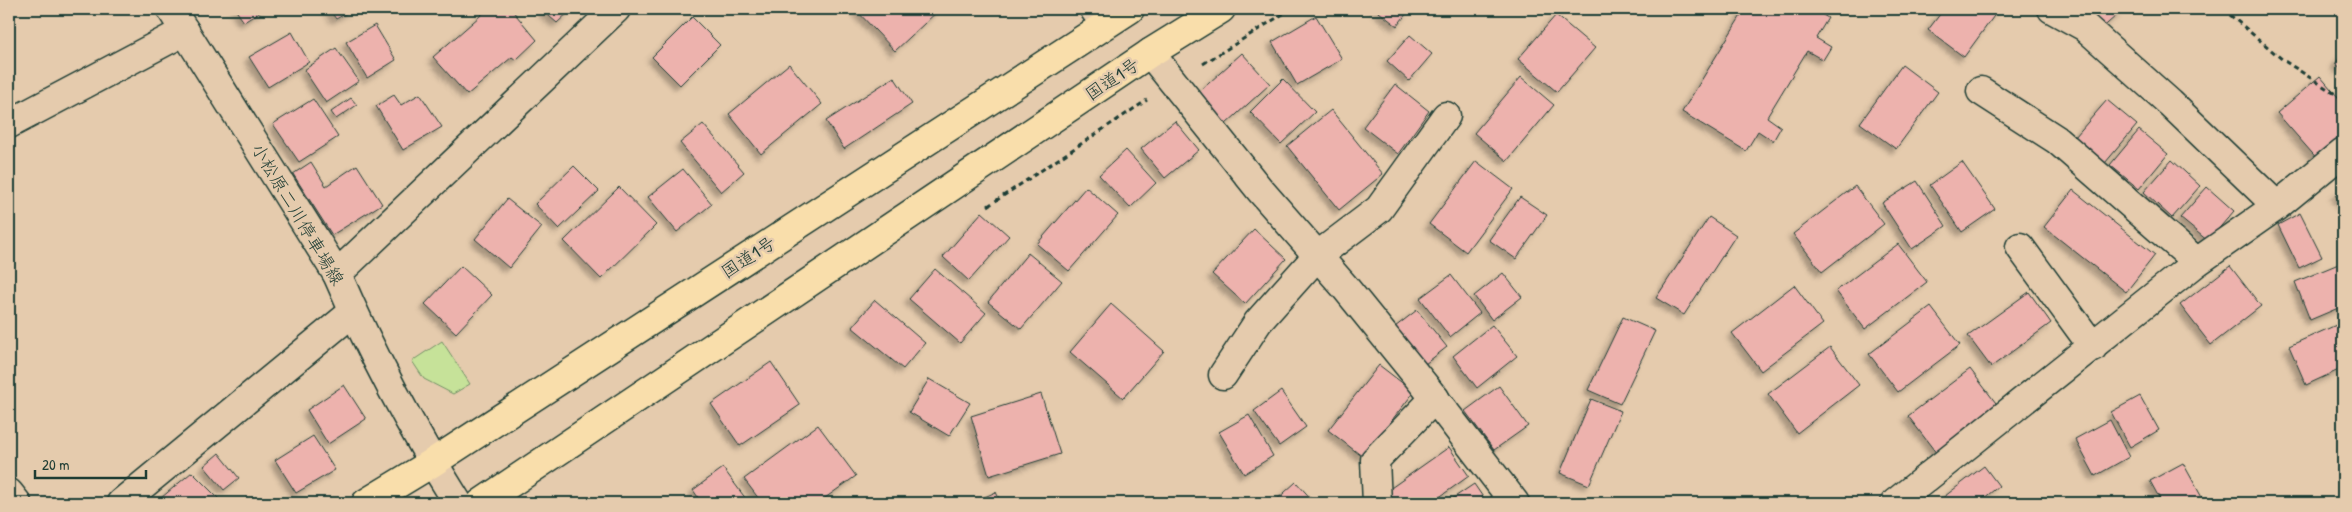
<svg xmlns="http://www.w3.org/2000/svg" width="2352" height="512" viewBox="0 0 2352 512" font-family="'Patrick Hand','Klee One',sans-serif">
<style>
.green{fill:#c6e299;stroke:#729066}
.building{fill:#edb2ad;stroke:#1f3d34;filter:url(#shadow)}
.lines{fill:none;stroke-linecap:round;stroke-linejoin:round}
.street-casing{stroke:#1f3d34;stroke-width:31}
.secondary-casing{stroke:#1f3d34;stroke-width:31}
.highway-casing{stroke:#1f3d34;stroke-width:31}
.path{stroke:#1f3d34;stroke-width:3;stroke-dasharray:5 4;stroke-linecap:butt}
.street{stroke:#e5cbad;stroke-width:28}
.secondary{stroke:#e5cbad;stroke-width:28}
.highway{stroke:#f9deab;stroke-width:28}
.labels{text-anchor:middle;dominant-baseline:central;stroke-width:5;stroke-linejoin:round;paint-order:stroke}
.street-label{font-size:18px;fill:#1f3d34;stroke:#e5cbad}
</style>
<defs>
<filter id="shadow"><feDropShadow dx="-4.5" dy="4.5" stdDeviation="2.5" flood-color="#0004"/></filter>
</defs>
<rect width="100%" height="100%" fill="#e5cbad"/>
<filter id="ink" filterUnits="userSpaceOnUse"><feTurbulence type="fractalNoise" baseFrequency=".02" numOctaves="2"/><feDisplacementMap in="SourceGraphic" scale="10" xChannelSelector="R" yChannelSelector="G"/><feConvolveMatrix kernelMatrix="1 2 1 2 8 2 1 2 1" color-interpolation-filters="sRGB"/></filter>
<g filter="url(#ink)">
<path class="green" d="M442,341L470,384L453,394L424,379L412,361Z"/>
<path class="building" d="M235,9H265L244,22Z
M329,9H354L336,19Z
M488,9H511L537,40L516,60L512,57L467,95L433,57Z
M541,9H572L557,23Z
M855,9H940L895,51Z
M1375,9H1410L1397,26Z
M1745,9H1813L1828,18L1816,38L1831,47L1823,60L1807,51L1767,117L1781,127L1773,141L1758,131L1746,151L1682,112Z
M1944,9H1999L1964,57L1928,30Z
M2081,9H2124L2100,30Z
M1556,15L1595,48L1557,92L1518,59Z
M1316,16L1342,59L1297,85L1272,42Z
M692,17L720,45L680,85L652,57Z
M375,25L396,60L367,78L346,42Z
M292,32L309,62L268,87L249,57Z
M1410,35L1432,54L1409,81L1387,61Z
M336,48L359,81L326,103L304,70Z
M1242,53L1270,84L1226,124L1198,93Z
M2343,54V71L2335,64Z
M789,64L822,104L761,154L729,114Z
M1902,65L1938,92L1896,149L1860,123Z
M2320,76L2343,103V139L2319,161L2277,113Z
M894,77L912,104L844,149L826,121Z
M1521,77L1554,105L1507,161L1474,133Z
M1283,79L1315,112L1281,144L1250,112Z
M1395,84L1429,111L1398,154L1363,127Z
M420,94L442,127L403,150L376,106L394,95L401,105Z
M351,98L357,105L336,119L331,112Z
M313,99L338,137L299,162L273,124Z
M2107,100L2137,125L2105,163L2075,137Z
M1331,110L1383,174L1339,210L1287,146Z
M1175,121L1199,150L1165,178L1141,149Z
M703,124L744,172L721,192L680,143Z
M2139,130L2168,154L2139,189L2110,165Z
M1126,150L1156,183L1130,208L1099,175Z
M2172,160L2200,186L2172,218L2144,192Z
M1476,161L1513,189L1466,252L1429,224Z
M311,162L326,186L357,165L382,204L332,235L293,174Z
M1962,162L1995,209L1962,232L1930,185Z
M574,166L599,191L559,229L535,204Z
M683,169L712,204L677,232L648,197Z
M1917,181L1946,226L1912,249L1882,203Z
M1855,186L1884,224L1822,272L1793,234Z
M619,187L656,225L601,279L564,241Z
M1086,187L1118,215L1069,271L1037,244Z
M2207,187L2234,211L2208,241L2180,218Z
M2343,189V206L2335,195Z
M2073,190L2155,255L2126,292L2044,227Z
M1520,197L1547,215L1516,259L1489,240Z
M507,199L542,227L509,268L475,239Z
M982,212L1009,236L969,281L943,257Z
M2300,213L2322,257L2299,268L2278,225Z
M1709,217L1736,235L1684,315L1656,298Z
M1254,229L1286,259L1245,304L1212,274Z
M1898,244L1927,282L1865,329L1836,291Z
M1028,253L1062,281L1021,329L988,302Z
M2341,263L2343,270V306L2310,320L2295,282Z
M461,266L492,295L456,333L425,304Z
M2230,266L2261,306L2211,345L2180,305Z
M935,269L986,313L960,343L909,299Z
M1503,273L1522,297L1492,320L1474,296Z
M1451,275L1480,313L1450,337L1420,298Z
M1794,285L1823,324L1761,371L1732,333Z
M2029,292L2051,323L1991,367L1968,336Z
M875,300L925,343L903,369L852,327Z
M1111,304L1164,351L1123,398L1070,352Z
M1931,307L1960,345L1898,392L1869,354Z
M1417,310L1447,347L1425,364L1395,327Z
M1623,317L1655,331L1620,404L1588,390Z
M2343,322V368L2306,385L2289,346Z
M1492,325L1517,356L1477,388L1453,356Z
M1830,347L1859,385L1797,433L1768,394Z
M771,362L800,405L740,446L711,404Z
M1379,365L1414,392L1363,457L1328,430Z
M1970,369L1999,407L1937,454L1908,416Z
M929,379L970,403L949,436L909,412Z
M344,385L366,419L328,444L307,410Z
M1499,386L1528,426L1494,450L1465,411Z
M1281,391L1306,427L1279,446L1254,411Z
M1041,394L1060,454L989,476L971,416Z
M2140,396L2159,430L2130,447L2111,412Z
M1591,399L1621,411L1589,485L1560,473Z
M1249,415L1273,456L1244,474L1219,432Z
M2110,420L2129,457L2095,476L2075,439Z
M818,425L856,476L818,503H762L744,479Z
M313,436L335,470L296,493L275,460Z
M1449,447L1469,476L1431,503H1387L1381,495Z
M219,453L239,478L224,490L204,466Z
M2183,463L2205,503H2162L2150,481Z
M1984,466L1999,486L1978,503H1936Z
M723,468L749,503H702L693,490Z
M192,472L223,503H155Z
M1296,482L1315,503H1273Z
M1474,484L1487,503H1446Z
M996,492L1001,503H971Z"/>
<g class="lines">
<defs>
<path id="street" d="M1094,9L1105,24
M2052,9L2085,27L2170,103L2277,206
M1981,91L2057,140L2197,262
M9,124L185,31
M2020,247L2093,347
M337,274L616,9
M1223,375L1258,322L1317,256L1379,209L1446,116
M9,493L17,503
M121,503L353,312
M1377,503L1375,460L1435,398
M1895,503L2197,262L2277,206L2343,152"/>
<path id="secondary" d="M171,9L337,274C371,353 412,430 458,503
M1150,53L1260,190L1344,286L1425,386L1515,503"/>
<path id="highway" d="M366,503L432,463L1130,9
M481,503L1150,53L1221,9"/>
</defs>
<use href="#street" class="street-casing"/>
<use href="#secondary" class="secondary-casing"/>
<use href="#highway" class="highway-casing"/>
<path class="path" d="M2223,9L2283,60L2343,99
M1203,64L1291,9
M988,206L1147,100
M548,503L553,497"/>
<use href="#street" class="street"/>
<use href="#secondary" class="secondary"/>
<use href="#highway" class="highway"/>
</g>
</g>
<g class="labels">
<g class="street-label">
<text transform="translate(1112 79) rotate(-34)">国道1号</text>
<text transform="translate(298 214) rotate(59)">小松原二川停車場線</text>
<text transform="translate(748 257) rotate(-33)">国道1号</text>
</g>
</g>
<rect width="2352" height="512" fill="none" stroke="#e5cbad" stroke-width="30"/>
<rect x="15" y="15" width="2322" height="482" fill="none" stroke="#1f3d34" stroke-width="2" filter="url(#ink)"/>
<path d="M35 470v8h111v-8" fill="none" stroke="#1f3d34" stroke-width="2.5"/>
<text x="42" y="470" font-size="15" fill="#1f3d34" stroke="#e5cbad" stroke-width="4" paint-order="stroke">20 m</text>
</svg>
